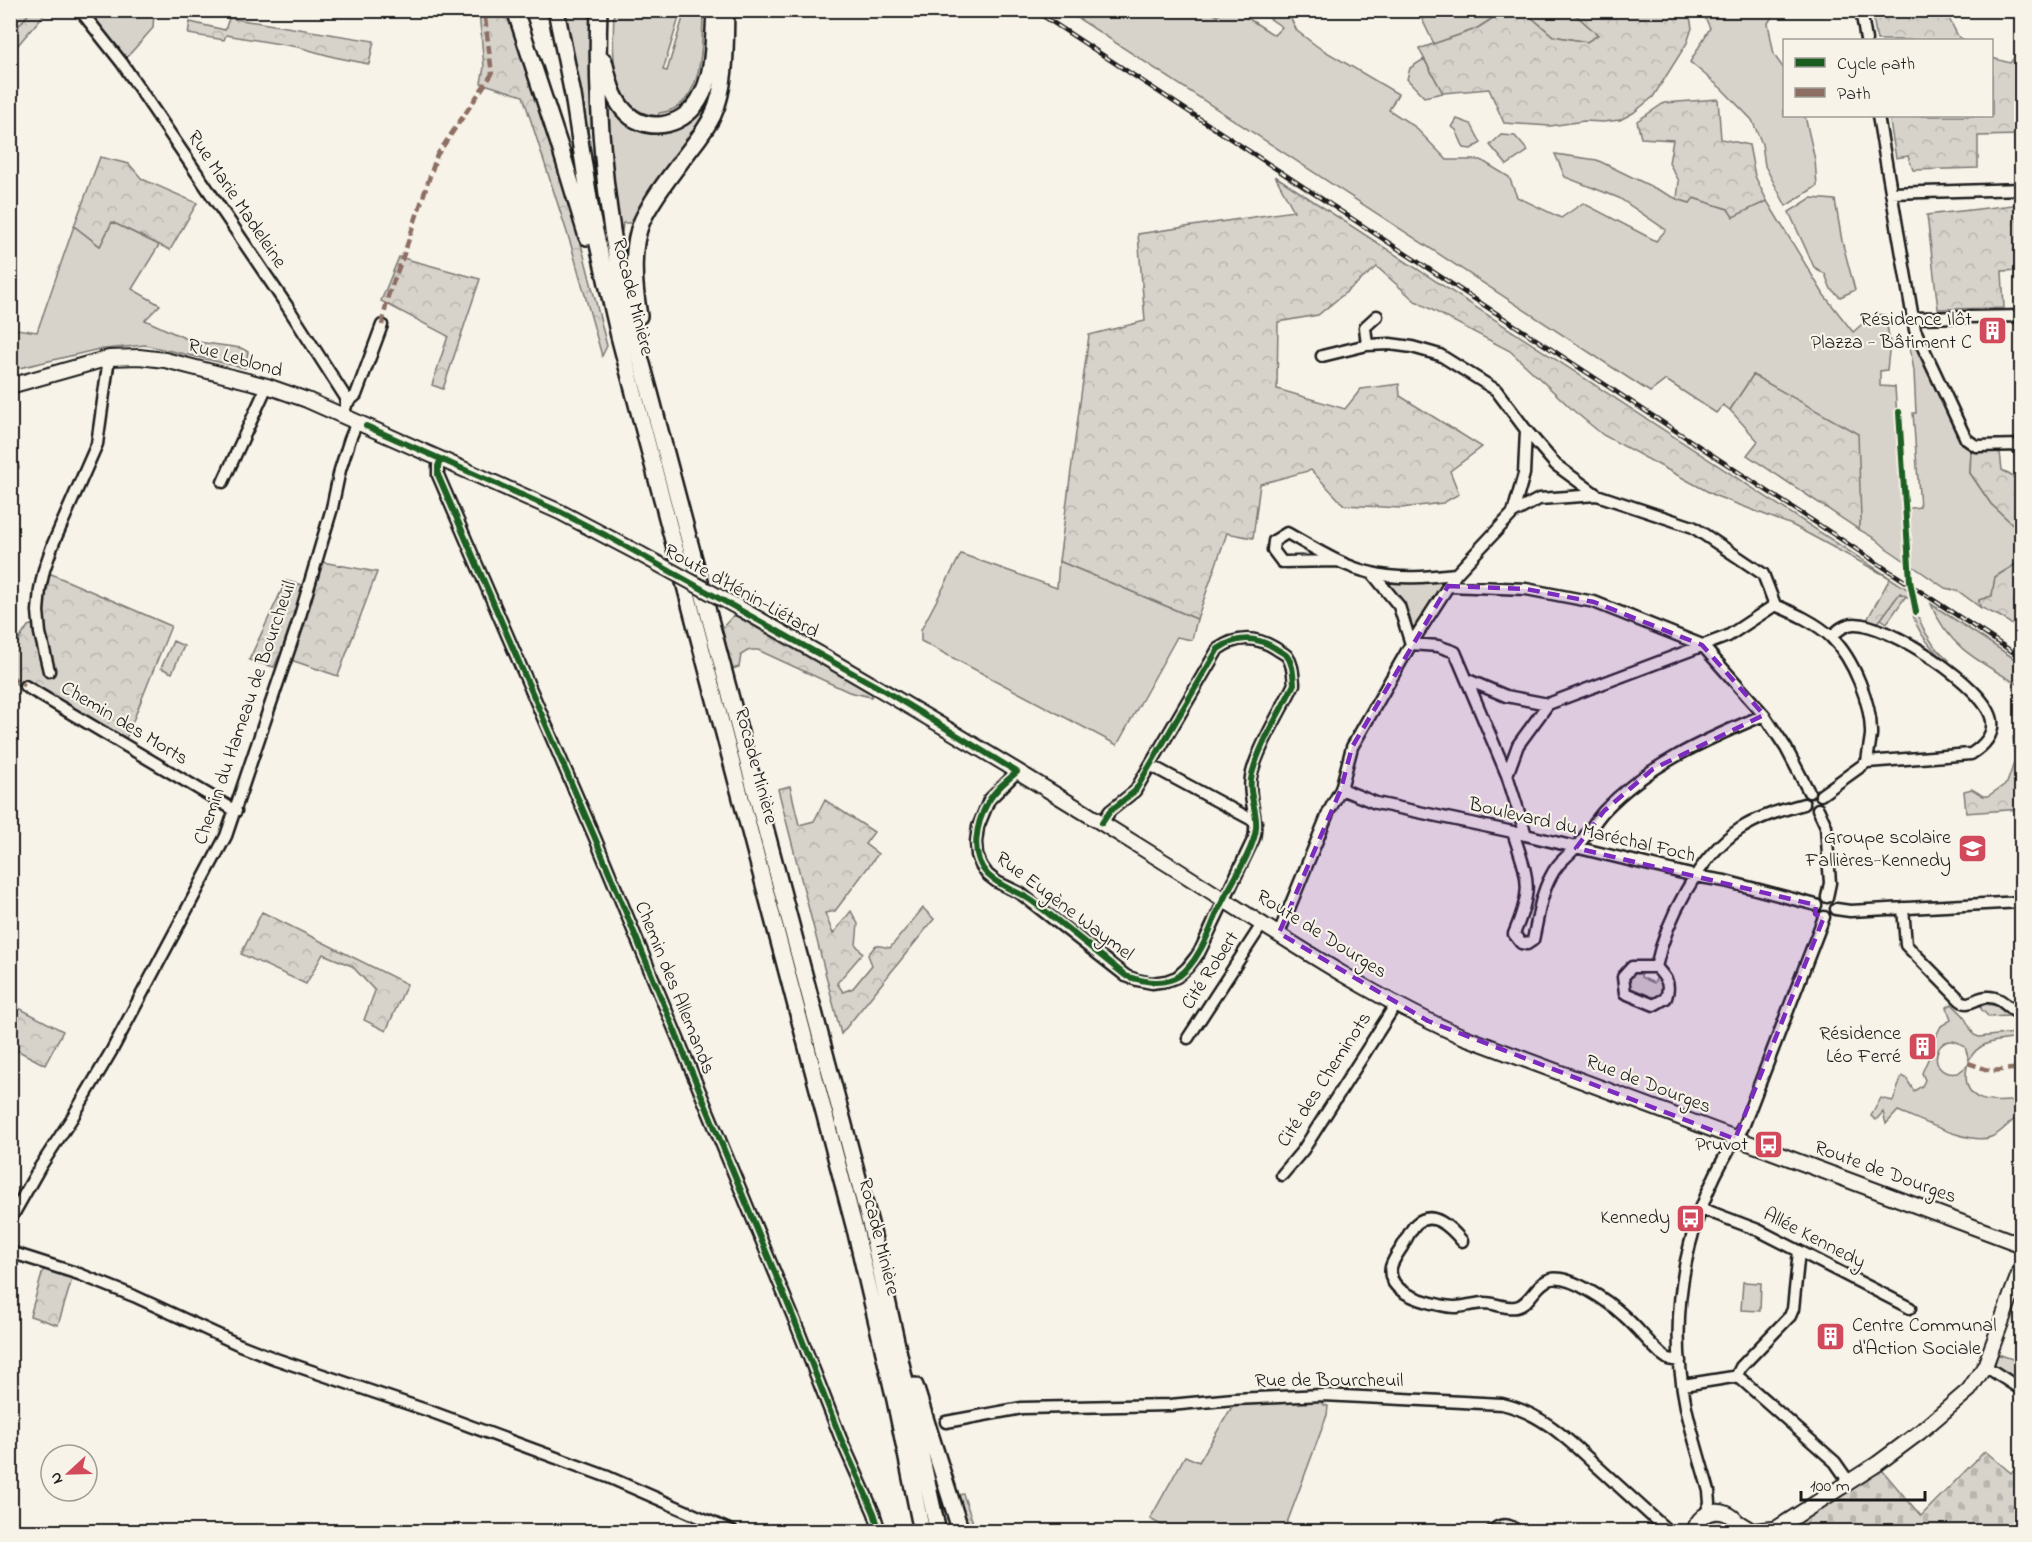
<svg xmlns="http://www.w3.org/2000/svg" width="2032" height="1542" viewBox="0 0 2032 1542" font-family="'Indie Flower',sans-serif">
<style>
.grass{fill:#d7d3cb;stroke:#7a7874;stroke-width:1.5}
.forest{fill:url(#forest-crowns);stroke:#7a7874;stroke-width:1.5}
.cemetery{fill:url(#cemetery-stones);stroke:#7a7874;stroke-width:1.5}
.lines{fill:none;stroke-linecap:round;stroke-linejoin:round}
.minor-casing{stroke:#1c1c1c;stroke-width:15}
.major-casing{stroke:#1c1c1c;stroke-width:18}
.highway-casing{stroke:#1c1c1c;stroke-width:20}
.minor{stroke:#f7f3e8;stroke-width:10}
.major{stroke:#f7f3e8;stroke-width:14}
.highway{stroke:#f7f3e8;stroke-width:15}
.rail-casing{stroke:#1c1c1c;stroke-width:4.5}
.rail{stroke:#f7f3e8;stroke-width:2;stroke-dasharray:7;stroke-linecap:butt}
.major-bridge-casing{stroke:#1c1c1c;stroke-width:18;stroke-linecap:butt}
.major-bridge{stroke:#f7f3e8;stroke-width:14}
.quiet{stroke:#8d6e63;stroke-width:4.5;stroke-dasharray:9 4.5;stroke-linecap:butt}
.cycleway-casing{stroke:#f7f3e8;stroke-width:10}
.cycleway{stroke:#1b5e20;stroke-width:6}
.marked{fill:#7b2cbf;fill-opacity:0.2;stroke:#7b2cbf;stroke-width:4.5;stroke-dasharray:12 8;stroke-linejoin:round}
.labels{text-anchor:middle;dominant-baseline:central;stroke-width:4.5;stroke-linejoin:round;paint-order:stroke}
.street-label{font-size:20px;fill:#1c1c1c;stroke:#f7f3e8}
.poi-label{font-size:20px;fill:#1c1c1c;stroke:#f7f3e8;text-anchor:end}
</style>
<defs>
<pattern id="forest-crowns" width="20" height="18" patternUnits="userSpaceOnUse" patternTransform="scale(1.5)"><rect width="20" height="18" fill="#d7d3cb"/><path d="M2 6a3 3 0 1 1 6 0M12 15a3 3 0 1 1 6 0" fill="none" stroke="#b8b5ae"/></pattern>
<pattern id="cemetery-stones" width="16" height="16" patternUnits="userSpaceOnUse" patternTransform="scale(1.5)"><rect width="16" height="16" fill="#d7d3cb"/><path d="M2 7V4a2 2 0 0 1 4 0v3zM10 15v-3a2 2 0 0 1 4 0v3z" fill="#b8b5ae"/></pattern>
</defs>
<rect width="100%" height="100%" fill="#f7f3e8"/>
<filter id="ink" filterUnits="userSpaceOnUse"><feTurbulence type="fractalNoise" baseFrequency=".0167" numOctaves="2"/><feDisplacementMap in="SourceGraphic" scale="12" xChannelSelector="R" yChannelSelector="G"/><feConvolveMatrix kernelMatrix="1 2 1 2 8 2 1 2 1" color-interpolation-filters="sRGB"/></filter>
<g filter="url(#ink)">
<path class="grass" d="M1208,10L1217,16L1223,11H1237L1274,35L1282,27L1269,18L1267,11H1287L1297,31L1318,47L1398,94L1389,110L1414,126L1447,160H1481L1509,177L1517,197L1561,218L1583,203L1656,241L1666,230L1619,198L1565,177L1555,154L1597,160L1677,199L1690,203L1693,198L1728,209L1733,216L1767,201L1824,295L1853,332L1874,314L1885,315L1890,342L1887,370L1880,371V386L1895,387L1903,509L1920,507L1913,413H1916L1914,371L1910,347L1918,344L1960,438L1971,451L1970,473L1991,504L2019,530L2021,561L1995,577L1992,596L1979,600L1980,607L1958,591L1945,588L1886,548L1876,539L1858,529L1861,519L1753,375L1730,410L1723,405L1716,413L1666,380L1650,392L1067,11Z
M18,11H31L11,35V20Z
M72,11H154L153,28L119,66L79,16Z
M562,11H592L593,126L588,128L589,142H586Z
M614,11H681L663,70L667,71L685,11H703C702,44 705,109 659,113L658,116C607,112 613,48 614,11Z
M1418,11H1504L1476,29L1434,44Z
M1524,11H1566L1577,16L1599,35L1587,42L1553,36Z
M1702,11H1776L1768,23L1774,55L1784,69V116H1805L1815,160L1817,186L1786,206L1765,166L1762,144L1752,120L1722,89L1690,62L1710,28Z
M1424,59L1443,93L1424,97L1407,79L1410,68Z
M713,86C702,140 652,172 633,223H623L622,232L614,194L605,96H609L653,130Z
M1457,119L1471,124L1481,143L1471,149L1464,148L1456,130L1452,127Z
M1501,135L1515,136L1528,151L1507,165L1490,145Z
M1811,198L1835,200L1842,241L1855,290L1840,297L1831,289L1825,274L1814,267L1789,212Z
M112,222L159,245L132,289L160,305L145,320L191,341L241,348L248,352L245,368L145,345L95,350L11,370L10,328L37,332L74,226L100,246Z
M11,431L19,468L11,471H10Z
M961,554L1057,588L1059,561L1197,619L1192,640L1177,637L1117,745L921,641V630Z
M1387,578H1441L1443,584L1417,628L1413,630L1405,606L1384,583Z
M1900,592L1906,596L1887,623L1881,619Z
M1910,599L1925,632L1935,647L1949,660L1947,661C1926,645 1912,626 1910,599Z
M1931,604L2021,663V686C1982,663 1949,649 1931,604Z
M173,641L184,646L172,673L161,668Z
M1643,971L1641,977L1654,983L1657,977L1662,979L1665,994L1657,1002L1631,994L1626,978L1632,972Z
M1952,1004L1963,1015L1974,1035L1979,1037L2015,1033L2014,1016L2021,1025V1038C2000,1041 1980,1039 1969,1060L1965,1047C1936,1023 1922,1079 1958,1073L1967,1066C1960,1106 1994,1103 2021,1100V1116C2009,1120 2003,1133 1991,1137C1971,1146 1919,1119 1898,1111L1886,1124L1883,1112L1876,1120L1871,1116L1881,1098L1893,1101L1902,1076L1906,1078L1914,1091L1922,1086L1925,1080L1922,1073L1929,1057L1926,1056L1941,1026L1951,1020L1947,1007Z
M1986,1004L1997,1006L2008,1016L1989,1017L1981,1009V1006Z
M1743,1282L1761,1283L1760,1311L1741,1310Z
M1998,1354L2021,1362V1383L1996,1367L1995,1364Z
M1323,1398L1322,1404L1328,1406L1327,1415L1284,1531H1266L1249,1524L1246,1531H1172L1150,1519L1185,1456L1199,1462L1233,1405Z
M1718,1519L1729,1523L1735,1531L1701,1532L1707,1522Z"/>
<path class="forest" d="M31,11H47L11,53V35Z
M479,11H507L579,236L607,346L602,356L571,245L523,96L481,83L484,67Z
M1504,11H1524L1553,36L1587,42L1598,35L1577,16L1566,11H1689L1692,28L1687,43L1653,97L1633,113L1620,120L1603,122L1584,121L1550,126L1504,123L1489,89L1443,93L1419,49L1476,29Z
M1872,11H1945L1958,36L1964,40H1877Z
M229,18L374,41L369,64L334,57L298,47L226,35L224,40L188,34L190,22L225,30Z
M2021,49V135L1978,136V168L1913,170L1908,156L1896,158L1889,116H1992V58L2010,63Z
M1718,99L1721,139L1749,145L1755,176L1767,201L1733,217L1728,209L1694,198L1690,203L1677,199L1679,181L1669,163L1673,140L1641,138L1637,121L1664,103Z
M100,157L129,164L142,179L197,203L170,250L112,222L100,246L74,226Z
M1275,176L1910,591L1911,599L1900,593L1878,623L1867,620L1890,578L1792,525L1716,496L1603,435L1574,411L1510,351L1415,301L1377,267L1318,315L1278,322L1277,389L1345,409L1361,389L1399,384L1400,396L1482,447L1450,471L1459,494L1443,503L1401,508L1344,505L1311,470L1260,484L1253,538L1227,533L1197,619L1059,561L1089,335L1145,321L1138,234L1294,211Z
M2021,204V270L2002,271L2004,308L1938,309L1927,215Z
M399,257L480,279L443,389L432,385L448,336L381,301Z
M1753,375L1858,434L1861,519L1858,529L1747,455L1758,441L1730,410Z
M1971,451L2000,452L2002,470L2021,482V544L2019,530L1991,504L1970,473Z
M2021,561V631L2001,617L1980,607L1979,600L1992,596L1995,577Z
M322,562L377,572L338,676L279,656L274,667L249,660L286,581L314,588Z
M49,573L171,626L125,741L32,695L11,680L10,648L13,649L28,626L44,621L43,599Z
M734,615L872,694L871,697L849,692L758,650H749L741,655L739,667L732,669L722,628Z
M2013,737L2021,738V809L1966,813L1964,791L1972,789L1983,796H1988L2007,783L2015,760Z
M790,786L799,825L814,821L825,800L874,832L865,844L878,854L835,911L825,913L833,934L851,911L858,924L856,945L863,953L837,983L843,992L853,988L872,965L868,955L876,945L890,948L923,908L934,919L841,1034L778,789Z
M262,912L407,984L386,1031L364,1020L375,991L352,966L323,954L306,984L241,954Z
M11,1004L63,1031L45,1065L11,1047Z
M44,1267L73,1276L58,1325L30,1316Z
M963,1494L976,1531H967L957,1495Z"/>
<path class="cemetery" d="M1985,1451L2011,1473L2021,1461V1531H1785L1882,1470L1921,1516Z"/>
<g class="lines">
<defs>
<path id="minor" d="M80,10L122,63L287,306L346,398V406L341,415
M1861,10L1866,40
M1878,116L1915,330L1966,439L1976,446L2022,445
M1891,193L2022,189
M1912,318L2022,316
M1367,345L1365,327L1377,316
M1322,356L1367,345L1390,344L1412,347L1440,355L1496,390L1526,430L1524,474L1513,513
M347,403L356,395L382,325
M1526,430L1556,465L1597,495L1693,527L1763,574L1775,605
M441,459L438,466V475L595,838L794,1319L841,1439L874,1513L880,1532
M223,482L267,386
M1338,561L1282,562L1273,550L1274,541L1287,533C1314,548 1341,566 1372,573C1399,580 1428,577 1456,574
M1372,573L1399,606L1411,644L1438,646L1455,652L1507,775L1526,835
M1448,586L1526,589L1594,602L1702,645L1764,715L1786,748L1809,792
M1831,637C1838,630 1845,624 1854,624C1888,623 1987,687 1992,721C1994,736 1982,747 1971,754L1867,762
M49,671L40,633L38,611L40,589L44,570L53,544L97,444L109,358
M1468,680L1506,696L1548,704L1728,636L1775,605C1794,613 1817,623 1831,637C1853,658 1872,704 1871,735C1870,744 1868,753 1867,762L1821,795
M25,686L236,811
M1150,765L1256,822
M1017,772L989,800L978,827L976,842L977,855L981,865L988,875L997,882L1020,893L1126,976L1137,980L1152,983L1166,981L1177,977L1187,968L1199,953L1254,838C1259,817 1247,798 1251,777C1256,751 1282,709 1294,684C1293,674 1293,664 1287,656C1284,653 1279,651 1275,648C1255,636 1237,636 1218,649L1135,791L1110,811L1102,823
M1507,775L1518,745L1548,704
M1341,789L1376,803L1513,832L1695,876L1725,881L1816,905
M1818,809L1826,826L1830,883L1827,897
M1513,832C1528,880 1534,886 1514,934L1521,943L1527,944L1533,940C1538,919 1540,897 1550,878C1557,863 1565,859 1576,847C1587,836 1594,822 1604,811C1647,765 1707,739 1764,715
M1903,908L1906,945L1960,1000C1969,1008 1976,997 1987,997C2002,996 2009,1010 2022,1016
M1836,909L1850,911L2022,902
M1279,933L1329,811L1341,789L1352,747L1411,644L1456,574L1513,513L1539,499L1597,495
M1656,967C1666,978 1671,983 1666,998L1654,1005L1625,993L1623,977L1632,967H1656C1666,920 1699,856 1740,829C1760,816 1782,810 1804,804
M1188,1038L1263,923
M1282,1175L1303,1150L1396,1004
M1700,1208L1758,1230L1910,1308
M10,1220L40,1167L72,1118L112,1050L226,836L297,626L332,508L340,470L350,439L357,422
M1462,1241C1451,1228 1433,1209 1416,1224C1410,1230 1406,1240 1402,1247C1398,1253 1393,1260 1391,1267C1386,1292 1422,1301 1440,1305C1460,1310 1466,1304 1485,1303C1495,1303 1505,1309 1516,1307C1531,1304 1535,1283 1551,1279C1571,1275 1609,1302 1623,1315C1637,1327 1648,1342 1661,1354L1668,1359L1680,1361
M10,1252L79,1274L134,1296L240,1345L276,1359L432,1412L608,1477L734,1532
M1985,1366L2022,1390
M1736,1377L1741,1367L1790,1316L1793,1309L1799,1251
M1683,1385L1733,1377L1741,1379L1835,1462L1849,1482
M946,1422L1022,1408L1170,1405L1234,1399L1323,1395L1502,1404C1543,1413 1570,1442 1600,1469C1623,1490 1646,1511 1669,1532
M1706,1513L1710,1503L1709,1491C1701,1463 1692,1435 1686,1407C1666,1309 1687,1210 1743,1127L1824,917
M1491,1532C1500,1523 1509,1523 1518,1532"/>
<path id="major" d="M10,386L109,358L139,357L165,360L267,386L307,400L560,512L640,554
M741,609C882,689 1021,772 1158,858C1255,918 1355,989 1459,1035L2022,1245
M1739,1523L1752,1531L1773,1529
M1694,1532C1700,1504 1735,1506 1742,1532
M1771,1532L1877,1464L1920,1432L1969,1390L1985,1366L2022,1266"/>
<path id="highway" d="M515,10L560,147L587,237
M556,10L573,95L592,218L619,336L856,1233L895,1400L922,1532
M599,10C596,94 602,178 617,260C625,305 638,349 650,393L871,1227L938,1532
M604,61C608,77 611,94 622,108C643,135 682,128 699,100C715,74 713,40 715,10
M639,316C634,287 630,249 642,221C652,199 668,179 682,160C693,145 705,132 713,115C727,86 725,42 726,10
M915,1386L961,1532"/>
</defs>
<use href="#minor" class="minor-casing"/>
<use href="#major" class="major-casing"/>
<use href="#highway" class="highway-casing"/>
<use href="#minor" class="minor"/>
<use href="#major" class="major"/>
<use href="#highway" class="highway"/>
<defs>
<path id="rail" d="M1034,10L2022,658"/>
</defs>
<use href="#rail" class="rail-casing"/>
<use href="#rail" class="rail"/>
<defs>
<path id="major-bridge" d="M640,554L741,609"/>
</defs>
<use href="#major-bridge" class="major-bridge-casing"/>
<use href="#major-bridge" class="major-bridge"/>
<path class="quiet" d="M382,325L388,296L404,254L437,155L492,74L484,10
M10,676L25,686
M1968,1063L1991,1071L2022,1068"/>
<defs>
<path id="cycleway" d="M1899,412L1910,581L1916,612
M366,426L560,512L607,536L885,691L1017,772C1006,781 995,790 988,802C976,823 969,856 988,875C1000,887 1018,891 1032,901C1064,925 1095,951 1126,976C1143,982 1163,986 1179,976C1187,970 1194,961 1199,952C1209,936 1214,918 1222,902C1231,884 1255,847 1256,828C1258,810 1247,793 1252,774C1260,743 1280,713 1294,684C1293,674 1293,664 1287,656C1284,653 1279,651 1275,648C1255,636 1237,636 1218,649L1135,791L1110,811L1102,823
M441,459L438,466V475L595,838L794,1319L841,1439L874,1513L880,1532"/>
</defs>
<use href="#cycleway" class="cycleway-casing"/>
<use href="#cycleway" class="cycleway"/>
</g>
</g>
<path class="marked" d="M1448,586L1526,589L1594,602L1702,645L1764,715L1653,769L1604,811L1576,848L1816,905L1815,914L1824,917L1735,1139L1428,1021L1279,933L1341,789L1352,747Z"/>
<defs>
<symbol id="building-square" viewBox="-11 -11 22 22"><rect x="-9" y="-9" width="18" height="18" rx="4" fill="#d1495b" stroke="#f7f3e8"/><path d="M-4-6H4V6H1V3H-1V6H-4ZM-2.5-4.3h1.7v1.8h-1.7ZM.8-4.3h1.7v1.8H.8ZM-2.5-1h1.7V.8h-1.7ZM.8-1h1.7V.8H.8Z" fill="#fff"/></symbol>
<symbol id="school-square" viewBox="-11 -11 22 22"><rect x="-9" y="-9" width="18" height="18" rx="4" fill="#d1495b" stroke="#f7f3e8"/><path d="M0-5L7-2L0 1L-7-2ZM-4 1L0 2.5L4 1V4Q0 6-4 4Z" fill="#fff"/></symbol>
<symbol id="bus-square" viewBox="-11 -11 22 22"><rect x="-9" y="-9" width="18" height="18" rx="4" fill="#d1495b" stroke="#f7f3e8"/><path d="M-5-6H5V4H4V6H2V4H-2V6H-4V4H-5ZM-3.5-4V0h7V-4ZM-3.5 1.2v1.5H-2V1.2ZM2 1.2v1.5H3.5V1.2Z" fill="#fff"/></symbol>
</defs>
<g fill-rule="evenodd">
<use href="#building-square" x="1976" y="314" width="33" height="33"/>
<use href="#school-square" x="1956" y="832" width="33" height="33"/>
<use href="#building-square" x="1906" y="1030" width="33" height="33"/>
<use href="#bus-square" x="1752" y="1128" width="33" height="33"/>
<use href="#bus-square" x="1674" y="1202" width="33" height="33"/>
<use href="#building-square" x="1814" y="1320" width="33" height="33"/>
</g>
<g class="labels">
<g class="street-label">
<text transform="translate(236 200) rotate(56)">Rue Marie Madeleine</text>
<text transform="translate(632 297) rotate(76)">Rocade Minière</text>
<text transform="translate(235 359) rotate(16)">Rue Leblond</text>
<text transform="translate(741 592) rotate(29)">Route d'Hénin-Liétard</text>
<text transform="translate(246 713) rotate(-71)">Chemin du Hameau de Bourcheuil</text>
<text transform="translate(124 724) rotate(31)">Chemin des Morts</text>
<text transform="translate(755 766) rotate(75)">Rocade Minière</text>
<text transform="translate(1582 831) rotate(13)">Boulevard du Maréchal Foch</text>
<text transform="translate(1064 907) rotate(37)">Rue Eugène Waymel</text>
<text transform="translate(1321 935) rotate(32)">Route de Dourges</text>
<text transform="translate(1211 971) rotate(-57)">Cité Robert</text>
<text transform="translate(674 988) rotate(68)">Chemin des Allemands</text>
<text transform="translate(1325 1080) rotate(-57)">Cité des Cheminots</text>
<text transform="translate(1648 1085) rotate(21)">Rue de Dourges</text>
<text transform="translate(1885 1173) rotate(20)">Route de Dourges</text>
<text transform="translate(878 1237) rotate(76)">Rocade Minière</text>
<text transform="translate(1814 1239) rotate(27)">Allée Kennedy</text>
<text x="1329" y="1381">Rue de Bourcheuil</text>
</g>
<g class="poi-label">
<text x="1972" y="320">Résidence Ilôt<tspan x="1972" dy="23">Plazza - Bâtiment C</tspan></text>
<text x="1951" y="838">Groupe scolaire<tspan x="1951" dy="23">Fallières-Kennedy</tspan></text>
<text x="1901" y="1034">Résidence<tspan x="1901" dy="23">Léo Ferré</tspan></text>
<text x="1748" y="1145">Pruvot</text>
<text x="1670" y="1218">Kennedy</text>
<text x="1852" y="1326" text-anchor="start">Centre Communal<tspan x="1852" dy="23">d'Action Sociale</tspan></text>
</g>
</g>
<rect width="2032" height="1542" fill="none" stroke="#f7f3e8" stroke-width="36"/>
<rect x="18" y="18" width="1996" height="1506" fill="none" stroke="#1c1c1c" stroke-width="2" filter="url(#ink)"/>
<rect x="1783" y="39" width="210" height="78" fill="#f7f3e8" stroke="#9f9d96" stroke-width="1.5"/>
<rect x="1795" y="58" width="30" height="9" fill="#1b5e20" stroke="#9f9d96" stroke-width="1.5"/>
<text x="1837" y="69" font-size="18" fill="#1c1c1c">Cycle path</text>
<rect x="1795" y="88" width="30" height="9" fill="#8d6e63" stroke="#9f9d96" stroke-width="1.5"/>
<text x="1837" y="99" font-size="18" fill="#1c1c1c">Path</text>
<g transform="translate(69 1473) rotate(248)"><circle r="28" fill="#f7f3e8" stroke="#9f9d96" stroke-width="1.5"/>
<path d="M0-4.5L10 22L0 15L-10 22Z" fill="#d1495b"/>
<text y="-9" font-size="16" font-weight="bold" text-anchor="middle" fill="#1c1c1c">N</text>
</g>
<path d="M1801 1491v9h124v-9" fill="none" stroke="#1c1c1c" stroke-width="3"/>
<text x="1810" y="1491" font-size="18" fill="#1c1c1c" stroke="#f7f3e8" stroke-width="4.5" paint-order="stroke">100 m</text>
</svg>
